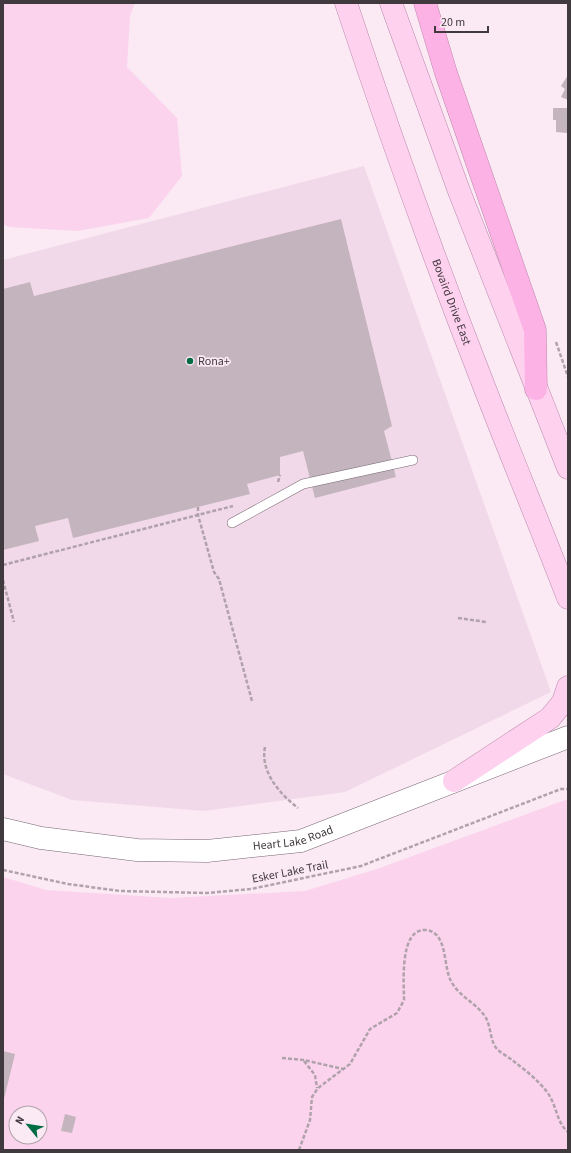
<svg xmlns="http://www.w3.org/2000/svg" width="571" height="1153" viewBox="0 0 571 1153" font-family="'Source Sans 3',sans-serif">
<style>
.built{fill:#f2d9e9}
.green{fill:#fbd3ed;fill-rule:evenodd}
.building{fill:#c4b4be}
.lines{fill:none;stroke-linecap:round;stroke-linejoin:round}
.service-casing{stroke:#766771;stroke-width:10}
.tertiary-casing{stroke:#766771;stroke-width:23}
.primary-casing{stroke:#bb88ab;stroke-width:23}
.motorway-casing{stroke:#bb88ab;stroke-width:23}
.path{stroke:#b0a2ab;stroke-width:2.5;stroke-dasharray:4 2;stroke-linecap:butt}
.service{stroke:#fff;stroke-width:9}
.tertiary{stroke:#fff;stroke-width:22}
.primary{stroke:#fed1ef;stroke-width:22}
.motorway{stroke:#fdb2e5;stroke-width:22}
.poi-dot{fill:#006c43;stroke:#fbe9f4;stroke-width:1.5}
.labels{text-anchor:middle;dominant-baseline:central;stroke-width:3.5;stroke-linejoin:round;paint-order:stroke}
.street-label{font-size:12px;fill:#40393e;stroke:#fbe9f4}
.poi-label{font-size:12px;fill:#40393e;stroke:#fbe9f4;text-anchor:start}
</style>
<rect width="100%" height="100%" fill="#fbe9f4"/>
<path class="built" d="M364,166L551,692L345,792L204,811L72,800L3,774V260Z"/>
<path class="green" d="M3,3H135L130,16L127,67L177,118L182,176L149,218L77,231L9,227L3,224Z
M568,799V1150H3V877L46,890L171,898L305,891L377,869ZM16,1113H40V1137H16Z"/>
<path class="building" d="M568,75V100L561,97L565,89L561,86Z
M553,108H568V133L556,132V120H553Z
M341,219L392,426L384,431L396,477L315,498L303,451L280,457V475L247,484L250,494L73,538L68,518L35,526L39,541L3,550V289L30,282L34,296Z
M3,1051L15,1054L4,1099H3Z
M65,1114L76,1117L72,1133L61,1131Z"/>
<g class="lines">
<defs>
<path id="service" d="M232,523L303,484L413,460"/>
<g id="tertiary">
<path id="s1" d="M3,829L41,838L137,850L207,851L301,841L568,737"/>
</g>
<g id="primary">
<path id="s2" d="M346,3C388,130 433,256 482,381C510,454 540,525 568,598"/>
<path d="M391,3L459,191L568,468"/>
<path d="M454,781L550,718L563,702L568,687"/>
</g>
<path id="motorway" d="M425,3L446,73L535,330L536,389"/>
</defs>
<use href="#service" class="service-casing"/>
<use href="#tertiary" class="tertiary-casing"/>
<use href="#primary" class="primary-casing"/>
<use href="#motorway" class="motorway-casing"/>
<path class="path" d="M556,342L568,377
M278,482L280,475
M198,507V515L214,572L219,579L252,701
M3,565L233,506
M3,580L14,622
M458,618L486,622
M265,747C260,772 280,794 298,808
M3,870L68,884L120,891L207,893L251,889L361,866L561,789H568
M282,1058L304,1060L343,1069
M304,1061L315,1075L317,1088
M299,1150L310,1120L312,1097L318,1088L350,1064L370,1029L397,1013L404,1000C404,983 399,928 426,930C448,932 443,967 451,981C459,997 477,1003 486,1018C491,1027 490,1041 497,1049C501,1053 507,1056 512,1060C524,1069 538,1080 547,1092C557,1105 556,1122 568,1132"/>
<use href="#service" class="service"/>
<use href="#tertiary" class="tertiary"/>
<use href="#primary" class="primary"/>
<use href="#motorway" class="motorway"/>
</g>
<circle class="poi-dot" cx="190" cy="361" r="4"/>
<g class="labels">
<g class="street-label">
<text stroke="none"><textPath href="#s2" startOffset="317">Bovaird Drive East</textPath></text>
<text stroke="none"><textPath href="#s1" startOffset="293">Heart Lake Road</textPath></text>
<text transform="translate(290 872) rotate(-11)">Esker Lake Trail</text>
</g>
<g class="poi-label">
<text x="198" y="361">Rona+</text>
</g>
</g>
<rect width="571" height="1153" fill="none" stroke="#40393e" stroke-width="8"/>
<g transform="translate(28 1125) rotate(300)"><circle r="19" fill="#fbe9f4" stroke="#b0a3ab"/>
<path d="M0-3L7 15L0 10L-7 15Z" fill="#006c43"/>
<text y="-6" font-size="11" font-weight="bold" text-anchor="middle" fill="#40393e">N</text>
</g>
<path d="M435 26v6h53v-6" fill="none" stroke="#40393e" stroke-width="2"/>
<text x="441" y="26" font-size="12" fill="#40393e" stroke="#fbe9f4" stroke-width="3" paint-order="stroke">20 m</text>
</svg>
